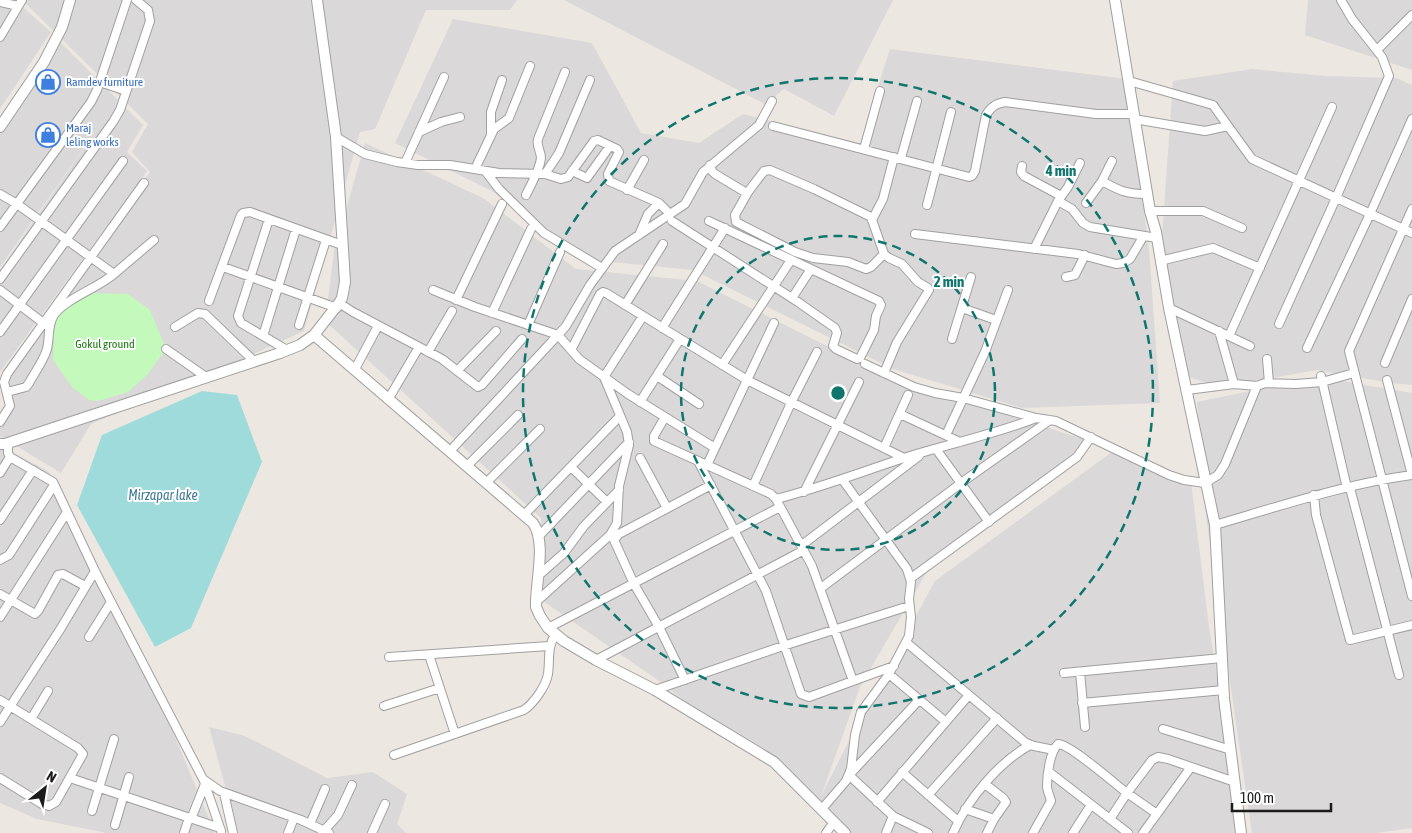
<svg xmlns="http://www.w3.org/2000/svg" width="1412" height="833" viewBox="0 0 1412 833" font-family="'Asap Condensed',sans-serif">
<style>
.residential{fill:#dad8d9}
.park{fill:#c4f9bc}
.water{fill:#a0dbdc}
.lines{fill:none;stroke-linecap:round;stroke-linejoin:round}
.minor-casing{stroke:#a0a0a0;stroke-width:10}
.tertiary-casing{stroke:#a0a0a0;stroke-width:12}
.minor{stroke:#fff;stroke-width:8}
.tertiary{stroke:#fff;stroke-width:10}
.ring{fill:none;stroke:#0f766e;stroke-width:2.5;stroke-dasharray:9 6}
.labels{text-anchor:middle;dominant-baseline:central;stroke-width:4;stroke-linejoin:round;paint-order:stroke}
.shop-label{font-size:12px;fill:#366cbe;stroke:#fff;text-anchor:start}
.park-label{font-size:12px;fill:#18790a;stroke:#fff}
.water-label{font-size:14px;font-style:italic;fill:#407b94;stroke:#fff}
.centre{fill:#0f766e;stroke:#fff;stroke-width:2.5}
.ring-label{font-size:15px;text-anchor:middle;font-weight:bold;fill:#0f766e;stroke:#fff;stroke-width:4;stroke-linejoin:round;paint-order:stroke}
</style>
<rect width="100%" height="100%" fill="#ede7e1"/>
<path class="residential" d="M0,0H15L51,32L0,109Z
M22,0H517L510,10H426L375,129L360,132L304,331L194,381L91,424L61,473L0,436V418L10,403L4,378L150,172L132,152L148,124Z
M564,0H893L834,116L784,89L765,104Z
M1308,0H1412V70L1305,35Z
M453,19L592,43L641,133L699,143L743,114L860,143L890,49L1126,79L1149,249L1160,403L1022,408L893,369L693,270L581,259L492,191L395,143Z
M56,38L143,125L127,152L147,171L0,372V270L116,102L0,267V122Z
M1252,69L1326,76L1396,78L1412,85V385L1390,383L1317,370L1219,387L1179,374L1162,237L1173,81Z
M365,143L483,198L576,269L697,281L887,376L1089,441L929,568L860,687L821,796L870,700L935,581L1116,449L1191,482L1209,627L1243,833H849L818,802L652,676L540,599L541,518L325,321L334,252Z
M1318,377L1412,393V828L1376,833H1252L1206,516L1197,402Z
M0,445L49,472L165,713L215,833H107L37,819L0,803Z
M209,727L245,736L327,778L373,772L407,794L397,824L406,833H235L233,815Z"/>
<path class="park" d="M86,293L128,294L150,310L166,349L148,374L128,392L98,401L89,400L72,387L53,360L55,314Z"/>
<path class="water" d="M202,391L237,395L262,462L191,628L155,647L77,505L102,435Z"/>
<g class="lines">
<defs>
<path id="minor" d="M0,2L18,6
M0,37L22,0
M1377,50L1412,15
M1129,81L1213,105L1228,126
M100,82L126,91
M1134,119L1205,131L1228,126L1252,159L1412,233
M773,126L969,177L972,176L975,171L986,115C991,107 995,104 1005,102L1096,114H1134
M419,132L441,122L460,117
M491,134V112L502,80
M336,137L365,154L397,162L418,165H450L499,173L545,174L561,179L568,177L594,141L598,140L617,149L619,152L608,174L609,181L659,203L670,214
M864,149L880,91
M901,158L917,101
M405,163L444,77
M710,165L712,171L715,174L745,192H748L764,171L770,170L814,189L871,217L884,254L889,258L902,264L918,282L928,288L929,290L897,342L884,373
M1022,166L1021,172L1024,176L1061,196
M475,169L494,129L509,118L530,66
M572,171L587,178L610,146
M486,172L499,189L544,233L602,268
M545,174L559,153L590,80
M1102,181C1120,191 1126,194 1147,194
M627,190L644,160
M748,192L735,215L736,222L795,252L813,258L848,262L866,269L871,267L884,254
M0,194L17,204L114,274L154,240
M526,195C531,184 540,170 541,158C541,151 536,146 538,139L565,72
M1058,201L1072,209L1083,223L1090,227L1157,238
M1086,203L1102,181L1112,161
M927,205L951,112
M1412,209L1349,351L1412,596
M1150,211H1203L1242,228
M269,219L238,316L241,323L287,350
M872,220L883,199L894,157
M672,221L798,302L835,328L837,333L833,346L836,349L857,359L860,358L874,330L876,316L881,305L879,301L709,221
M0,227L91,102L97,90L127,0
M915,234L1078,254L1116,264L1123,263L1130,259L1143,237
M639,235L648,214L659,203
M1034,249L1058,201L1068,187L1080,163
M1160,261L1213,248L1260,268
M223,267L337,308
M1066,277L1075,275L1085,255
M0,279L113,122L120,110L150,21L148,10L136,0
M0,290L46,325
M433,290L475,307L558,335L579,359L628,394L715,448L774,323
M792,298L811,269
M456,300L502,204
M209,301L241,215L243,213L250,212L342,245
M339,303L353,312L442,359L478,387L482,385L522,339
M625,305L663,244
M962,308L996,320
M1169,308L1250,346
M492,313L531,229
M1279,324L1336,198L1389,76L1382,57L1352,19L1341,0
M299,325L326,240
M528,325L560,252
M175,327L198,313L205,314L254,361
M662,328L725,228
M1219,331L1234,384
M0,332L123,161
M263,336L296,229
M1229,336L1332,107
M952,339L971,277
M1307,348L1370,214L1412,119
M166,349L206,377
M571,350L600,294L603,292L606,293L747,380L904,458
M428,352L452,311
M1267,359L1269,383
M1385,363L1412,299
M865,364L914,387L935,393L963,398L1036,418L1056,421L1169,475L1184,480L1205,483L1218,475L1225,464L1257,386
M722,365L791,260
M355,369L378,326
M457,371L496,331
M657,376L699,404
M1321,376L1347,488
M1387,380L1412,475
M1187,390L1234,384L1257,386L1265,383L1296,384L1322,382L1354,373
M7,392L26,387L29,383C35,372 44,360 47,349C50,337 47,326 54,315C65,299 98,288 114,274
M389,398L419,347
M640,402L680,339
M900,414L960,442
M665,417L654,436V441L771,494L776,499L812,566L853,681
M0,422L10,406L4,382L7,374L144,183
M946,435L985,352L1008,290
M8,443V453L10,457L53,482L95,571L203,779L220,791L301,820L329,833
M884,448L908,395
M936,449L989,522
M450,451L558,335L566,326L590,285L615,251L685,204L703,172L759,125L772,101
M640,458L667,508
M698,461L766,591L801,694L809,697L894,666
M707,465L715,448
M467,466L518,415
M571,467L607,502
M0,473L10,457
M486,483L540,429
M753,486L791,403L817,352
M1350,488L1399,675
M804,492L859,382
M1314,495L1316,515L1350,640L1412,625
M776,499C819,488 861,472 904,458C948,444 993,435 1036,418
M524,515L620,416
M0,520L33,470
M1215,525C1280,506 1345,484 1412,475
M539,536L629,442
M802,545L919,456
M0,560L9,555L54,485
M538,576L564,553L584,526L619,490
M911,578L1077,457L1091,437
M821,588L968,478L1050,420
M0,594L35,614L38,611L58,575L63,574L85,586
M536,602L610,535L617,523L619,486L629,445L627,432L604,377L643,316
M0,617L67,512
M548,628L780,507
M89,637L111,602
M907,643L1026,743L1034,746L1054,750
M429,655L455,734
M389,657L549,646
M596,660L804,550
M1080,672L1085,727
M1064,673L1222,658
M889,674L946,722
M685,680L659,627L634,584L614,540L619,534L711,485
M655,690L783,646L909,606
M0,700L78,748L83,754L56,802L49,806L42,804L0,778
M1082,703L1224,690
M384,706L440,688
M31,719L48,691
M0,722L61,628L95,571
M1163,729L1231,750
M394,755L524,710C534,703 546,686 548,674C550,660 547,647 555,635
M902,772L958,821
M1049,772L1128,833
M851,773L919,700
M849,775L893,816L928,833
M70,778L220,828
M204,781L221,831
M985,784L1003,798L1006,802L994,819L987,833
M224,793L233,833
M928,795L997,718
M877,802L969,695
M965,809L994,819
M821,810L846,781L851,769L855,735L861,712L889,674L909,636L911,617L909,599L911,582L907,569L842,479
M92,811L114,739
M191,819L205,784
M1110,819L1127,793L1157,814
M310,824L325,789
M115,825L129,777
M184,833L189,818
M288,833L294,818
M322,833L338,815L352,785
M372,833L385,804
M826,833L834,822
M886,833L893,816
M953,833C967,800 999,762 1030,745
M1033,833L1051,801C1050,796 1047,791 1047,786C1047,774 1050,752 1058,744C1070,744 1115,784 1127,793L1152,760L1158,757L1168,759L1235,782
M1073,833L1091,805
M1143,833L1191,767"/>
<path id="tertiary" d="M1115,0L1150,211L1156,232L1169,308L1215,525L1224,698L1241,833
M0,127L44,62L62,27L70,0
M314,335L339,303L342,298L345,282L336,137L317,0
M0,444H5L280,353L300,345L314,335L533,523C547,543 535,583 536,607L540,616L548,628L564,641L596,660L655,690L774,762L845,833"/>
</defs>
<use href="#minor" class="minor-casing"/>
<use href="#tertiary" class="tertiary-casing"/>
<use href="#minor" class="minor"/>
<use href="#tertiary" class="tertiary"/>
</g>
<g class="ring">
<circle cx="838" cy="393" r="157"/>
<circle cx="838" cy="393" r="315"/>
</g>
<defs>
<symbol id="shop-ring" viewBox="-11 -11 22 22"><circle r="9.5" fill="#fff" stroke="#3f7fe0" stroke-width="1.5"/><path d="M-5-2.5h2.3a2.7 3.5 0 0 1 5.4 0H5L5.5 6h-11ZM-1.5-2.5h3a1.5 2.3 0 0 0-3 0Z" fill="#3f7fe0"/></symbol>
</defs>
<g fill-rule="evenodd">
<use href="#shop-ring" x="34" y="68" width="28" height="28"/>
<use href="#shop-ring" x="34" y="121" width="28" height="28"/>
</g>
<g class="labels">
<g class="shop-label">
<text x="66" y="82">Ramdev furniture</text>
<text x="66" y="128">Maraj<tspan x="66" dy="14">leling works</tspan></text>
</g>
<g class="park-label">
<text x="105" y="344">Gokul ground</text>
</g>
<g class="water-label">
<text x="163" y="495">Mirzapar lake</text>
</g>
</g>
<circle cx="838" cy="393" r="8" class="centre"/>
<g class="ring-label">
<text x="1061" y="176">4 min</text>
<text x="949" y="287">2 min</text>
</g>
<g transform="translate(45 788) rotate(30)" stroke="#ffffff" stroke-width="4" paint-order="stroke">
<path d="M0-4L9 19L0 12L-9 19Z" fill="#1c1c1c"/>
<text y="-8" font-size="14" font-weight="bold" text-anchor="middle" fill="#1c1c1c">N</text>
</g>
<path d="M1232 803v8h99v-8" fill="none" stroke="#1c1c1c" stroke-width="2.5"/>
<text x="1240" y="803" font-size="15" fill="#1c1c1c" stroke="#ffffff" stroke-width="4" paint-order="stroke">100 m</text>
</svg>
